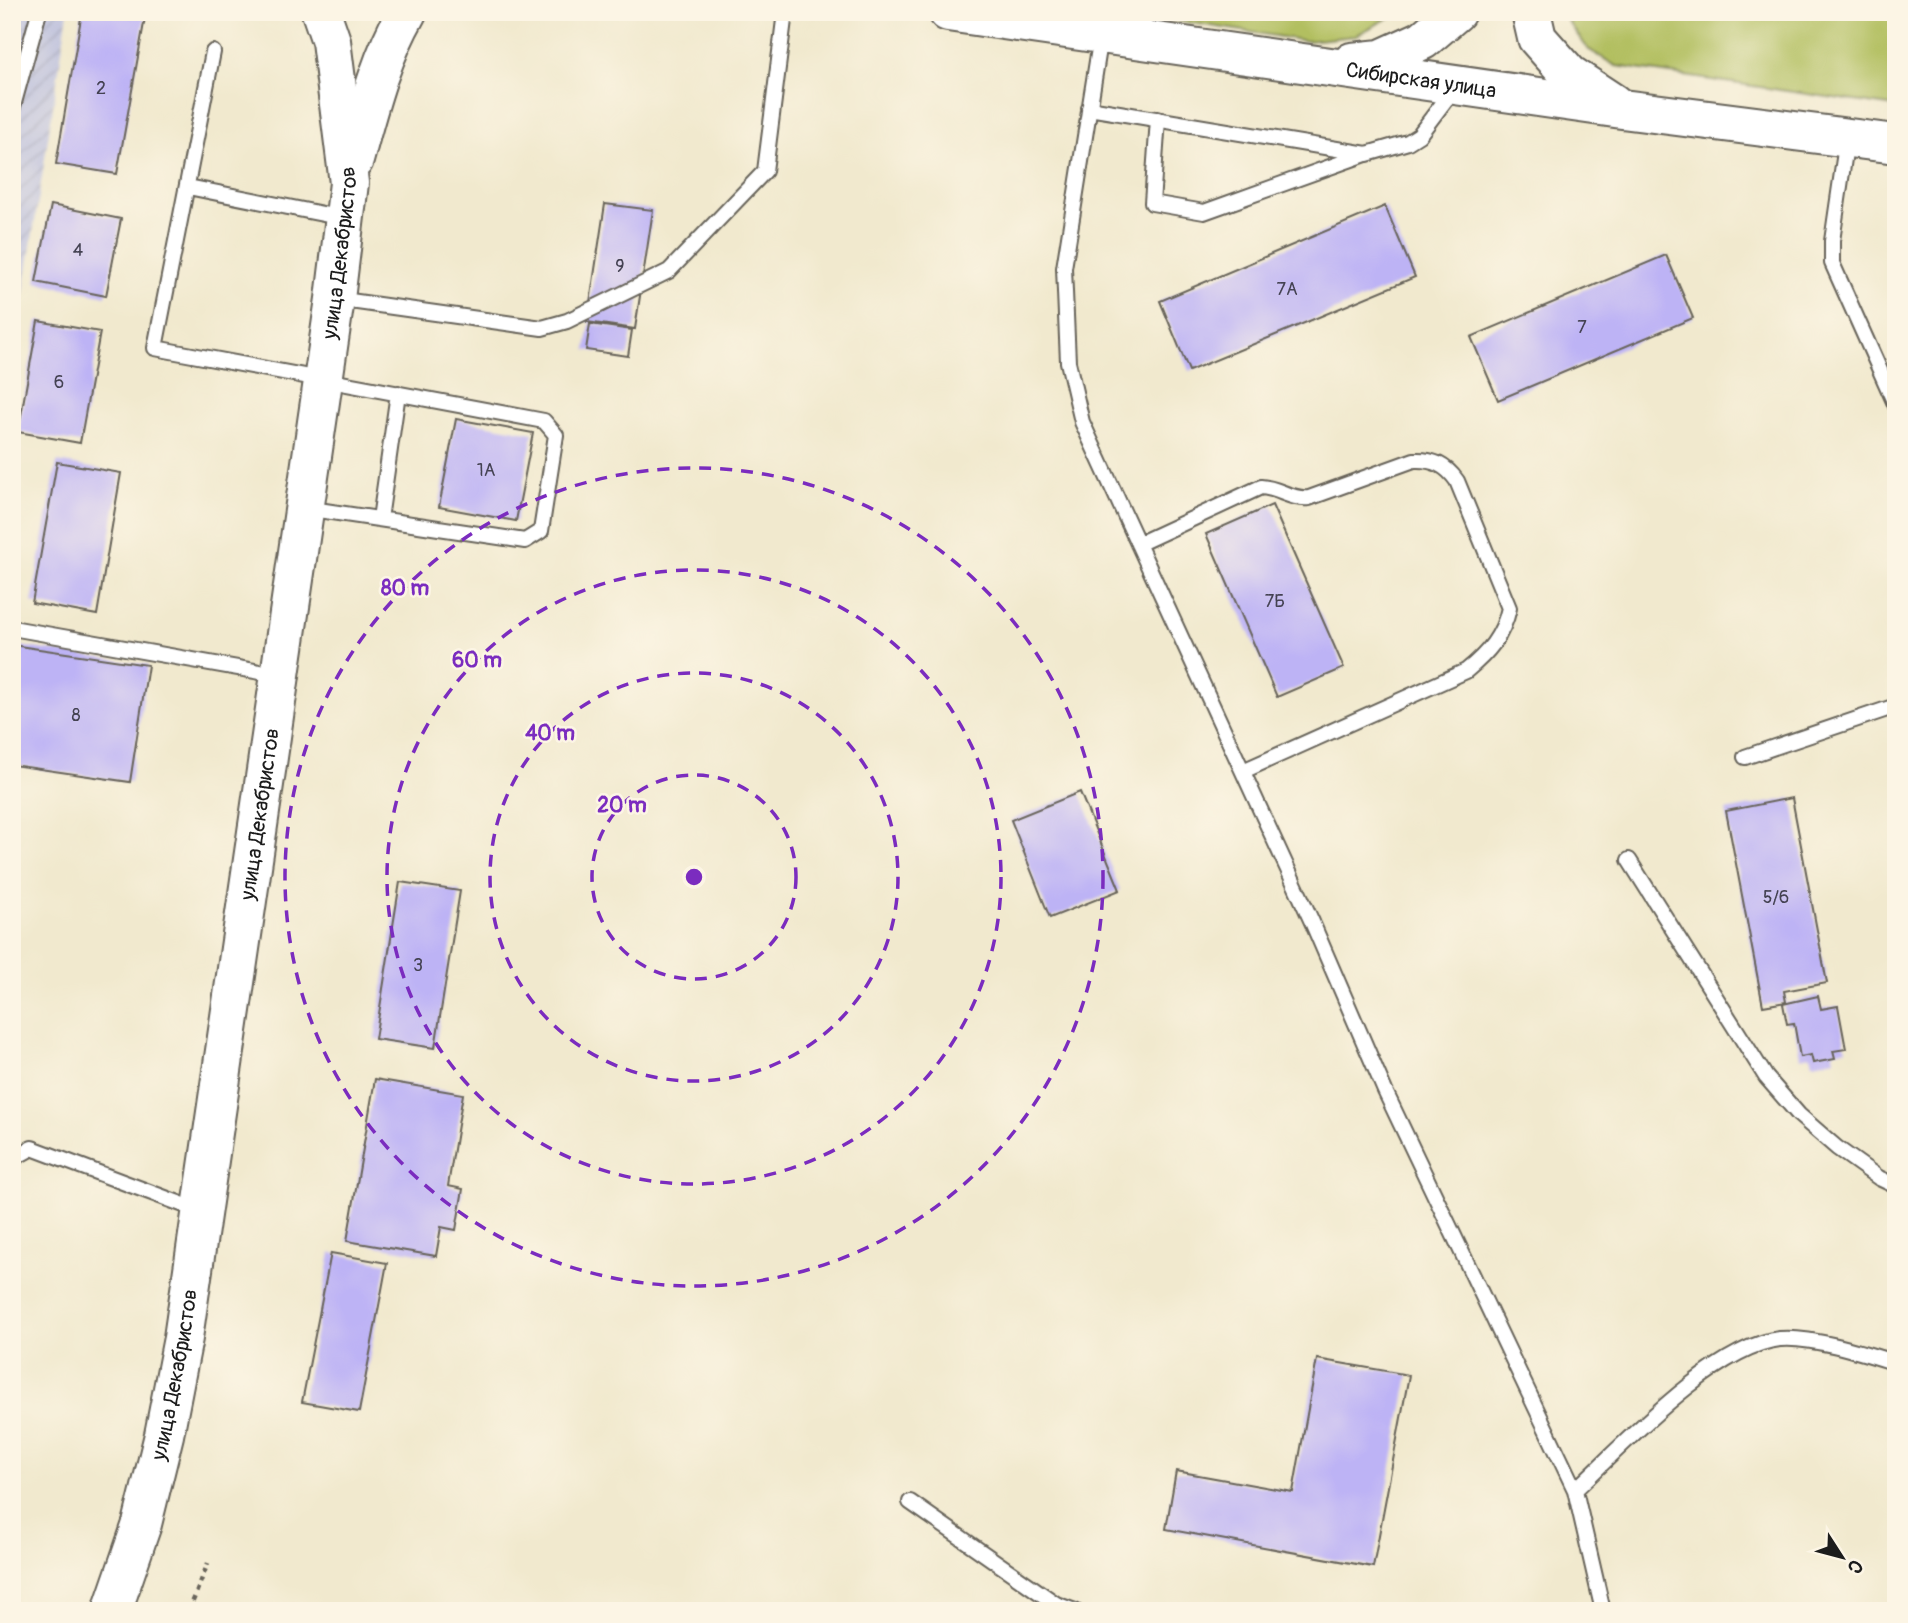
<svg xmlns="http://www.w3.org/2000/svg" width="1908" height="1623" viewBox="0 0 1908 1623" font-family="Pangolin,sans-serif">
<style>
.industrial{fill:url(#industrial-furrows)}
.green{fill:#b2bf60;stroke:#676e3e;stroke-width:2}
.building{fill:#bdb3f5}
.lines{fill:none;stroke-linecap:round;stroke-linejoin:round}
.service-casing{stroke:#67645a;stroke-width:18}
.secondary-casing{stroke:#67645a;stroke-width:42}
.primary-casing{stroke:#67645a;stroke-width:42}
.path{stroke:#67645a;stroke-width:4.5;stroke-dasharray:5 5;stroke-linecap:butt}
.service{stroke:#fff;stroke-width:14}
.secondary{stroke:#fff;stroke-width:38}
.primary{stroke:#fff;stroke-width:38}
.ring{fill:none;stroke:#7b2cbf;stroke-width:3.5;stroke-dasharray:12 9}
.labels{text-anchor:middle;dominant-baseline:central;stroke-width:5;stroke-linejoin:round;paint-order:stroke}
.number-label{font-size:18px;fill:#444252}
.street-label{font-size:21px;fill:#1c1c1c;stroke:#fcf5e5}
.centre{fill:#7b2cbf;stroke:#fcf5e5;stroke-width:3.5}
.ring-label{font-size:21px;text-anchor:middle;font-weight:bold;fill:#7b2cbf;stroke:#fcf5e5;stroke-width:5;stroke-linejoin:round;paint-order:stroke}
</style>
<defs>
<pattern id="industrial-furrows" width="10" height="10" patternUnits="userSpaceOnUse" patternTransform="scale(1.75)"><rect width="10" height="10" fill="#bfc2dd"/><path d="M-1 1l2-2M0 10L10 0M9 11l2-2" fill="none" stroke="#a4a6bd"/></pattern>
</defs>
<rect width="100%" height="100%" fill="#fcf5e5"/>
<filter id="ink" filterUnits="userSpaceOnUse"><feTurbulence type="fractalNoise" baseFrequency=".0143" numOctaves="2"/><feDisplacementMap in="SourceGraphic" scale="14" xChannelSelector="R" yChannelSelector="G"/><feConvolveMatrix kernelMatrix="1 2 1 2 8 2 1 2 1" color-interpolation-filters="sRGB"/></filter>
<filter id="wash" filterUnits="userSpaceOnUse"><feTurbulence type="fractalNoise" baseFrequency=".00686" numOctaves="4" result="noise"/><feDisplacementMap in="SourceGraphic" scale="28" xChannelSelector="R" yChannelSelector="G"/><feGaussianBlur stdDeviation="1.57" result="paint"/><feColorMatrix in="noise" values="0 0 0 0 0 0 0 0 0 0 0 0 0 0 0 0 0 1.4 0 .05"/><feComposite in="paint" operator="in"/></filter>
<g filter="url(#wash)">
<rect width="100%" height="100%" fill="#f1e9ce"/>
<path class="industrial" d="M12,12H68L12,366Z"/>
<path class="green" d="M1122,12H1399L1355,36L1307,41Z
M1561,12H1896V107L1616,66L1588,49Z"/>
<g id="blocks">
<path class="building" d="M82,12H146L117,174L56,164Z
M605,204L653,210L635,329L587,322Z
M51,205L121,219L106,296L36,282Z
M1385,206L1415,277L1189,371L1160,301Z
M1666,255L1693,318L1498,400L1471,337Z
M38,321L100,332L80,443L18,432Z
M590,324L632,330L628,356L586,350Z
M456,419L533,433L516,521L439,507Z
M57,462L121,473L97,615L32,603Z
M1272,505L1344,668L1277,697L1206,534Z
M12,645L148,665L130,782L12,765Z
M1080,792L1120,890L1050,918L1011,820Z
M1792,798L1827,983L1784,991L1786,1002L1763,1006L1726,811Z
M400,882L460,891L435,1048L375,1039Z
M1818,996L1821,1009L1838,1006L1846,1049L1833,1051L1835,1059L1813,1063L1811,1055L1800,1057L1794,1023L1787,1024L1783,1004Z
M375,1079L463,1094L448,1186L463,1189L456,1230L441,1227L436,1256L347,1241Z
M331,1253L387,1263L359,1412L302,1402Z
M1317,1359L1409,1375L1373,1567L1166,1529L1176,1471L1293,1492Z"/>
</g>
</g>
<g filter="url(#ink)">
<use href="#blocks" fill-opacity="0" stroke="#67645a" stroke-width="2"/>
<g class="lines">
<defs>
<path id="service" d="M1101,36L1064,268L1068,362L1082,422L1312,922L1385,1091L1575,1490
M213,52L155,348L544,421L556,435L541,531L525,541L305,508
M1089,108L1367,154L1408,142L1419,135L1453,90
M12,110L39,12
M1158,119L1152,203L1204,212L1366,154
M1847,138L1832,241V263L1896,406
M188,187L343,218
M336,299L542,328L567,321L669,271L765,171L785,12
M380,519L398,393
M1138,544L1261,487C1279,488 1291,500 1309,498L1414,460C1433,459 1446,465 1457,481L1509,608C1503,636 1488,653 1466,671L1243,771
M12,628L277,675
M1745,757L1896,706
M1629,860L1766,1077L1799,1115L1837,1148L1879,1178L1896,1186
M12,1159L32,1148L200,1211
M910,1502L1056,1604L1075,1611
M1603,1611L1575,1490C1622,1446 1716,1345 1780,1339C1809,1336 1861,1352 1890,1361L1896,1360"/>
<g id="secondary">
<path d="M354,160C368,109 380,59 407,12"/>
<path id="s1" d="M112,1611L142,1524L164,1435L183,1338L335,299L349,183L331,41L321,12"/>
</g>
<g id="primary">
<path id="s2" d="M948,12L1622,109L1896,144"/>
<path d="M1531,12L1537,38L1569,74L1613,103"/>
<path d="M1352,62L1381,59L1423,40L1456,12"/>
</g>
</defs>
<use href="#service" class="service-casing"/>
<use href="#secondary" class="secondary-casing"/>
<use href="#primary" class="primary-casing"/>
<path class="path" d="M189,1611L208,1563"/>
<use href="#service" class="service"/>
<use href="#secondary" class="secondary"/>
<use href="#primary" class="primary"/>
</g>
</g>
<g class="ring">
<circle cx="694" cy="877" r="102"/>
<circle cx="694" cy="877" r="204"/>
<circle cx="694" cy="877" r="307"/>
<circle cx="694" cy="877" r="409"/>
</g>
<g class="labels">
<g class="number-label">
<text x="101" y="88">2</text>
<text x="78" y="250">4</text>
<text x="620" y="266">9</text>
<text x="1287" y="289">7А</text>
<text x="1582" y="327">7</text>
<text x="59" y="382">6</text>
<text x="486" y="470">1А</text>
<text x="1275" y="601">7Б</text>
<text x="76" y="715">8</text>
<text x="1776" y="897">5/6</text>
<text x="418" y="965">3</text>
</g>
<g class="street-label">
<text stroke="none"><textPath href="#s2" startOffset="478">Сибирская улица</textPath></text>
<text stroke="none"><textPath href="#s1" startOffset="1379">улица Декабристов</textPath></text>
<text stroke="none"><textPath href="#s1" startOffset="812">улица Декабристов</textPath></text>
<text stroke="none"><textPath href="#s1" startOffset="245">улица Декабристов</textPath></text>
</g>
</g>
<circle cx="694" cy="877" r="10" class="centre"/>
<g class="ring-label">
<text x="405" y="595">80 m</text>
<text x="477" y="667">60 m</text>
<text x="550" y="740">40 m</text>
<text x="622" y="812">20 m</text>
</g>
<rect width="1908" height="1623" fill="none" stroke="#fcf5e5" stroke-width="42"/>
<g transform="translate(1842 1557) rotate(126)" stroke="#fcf5e5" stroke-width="5" paint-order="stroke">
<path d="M0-5L12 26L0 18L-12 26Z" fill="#1c1c1c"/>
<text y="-10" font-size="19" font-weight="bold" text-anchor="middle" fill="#1c1c1c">С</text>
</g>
</svg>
